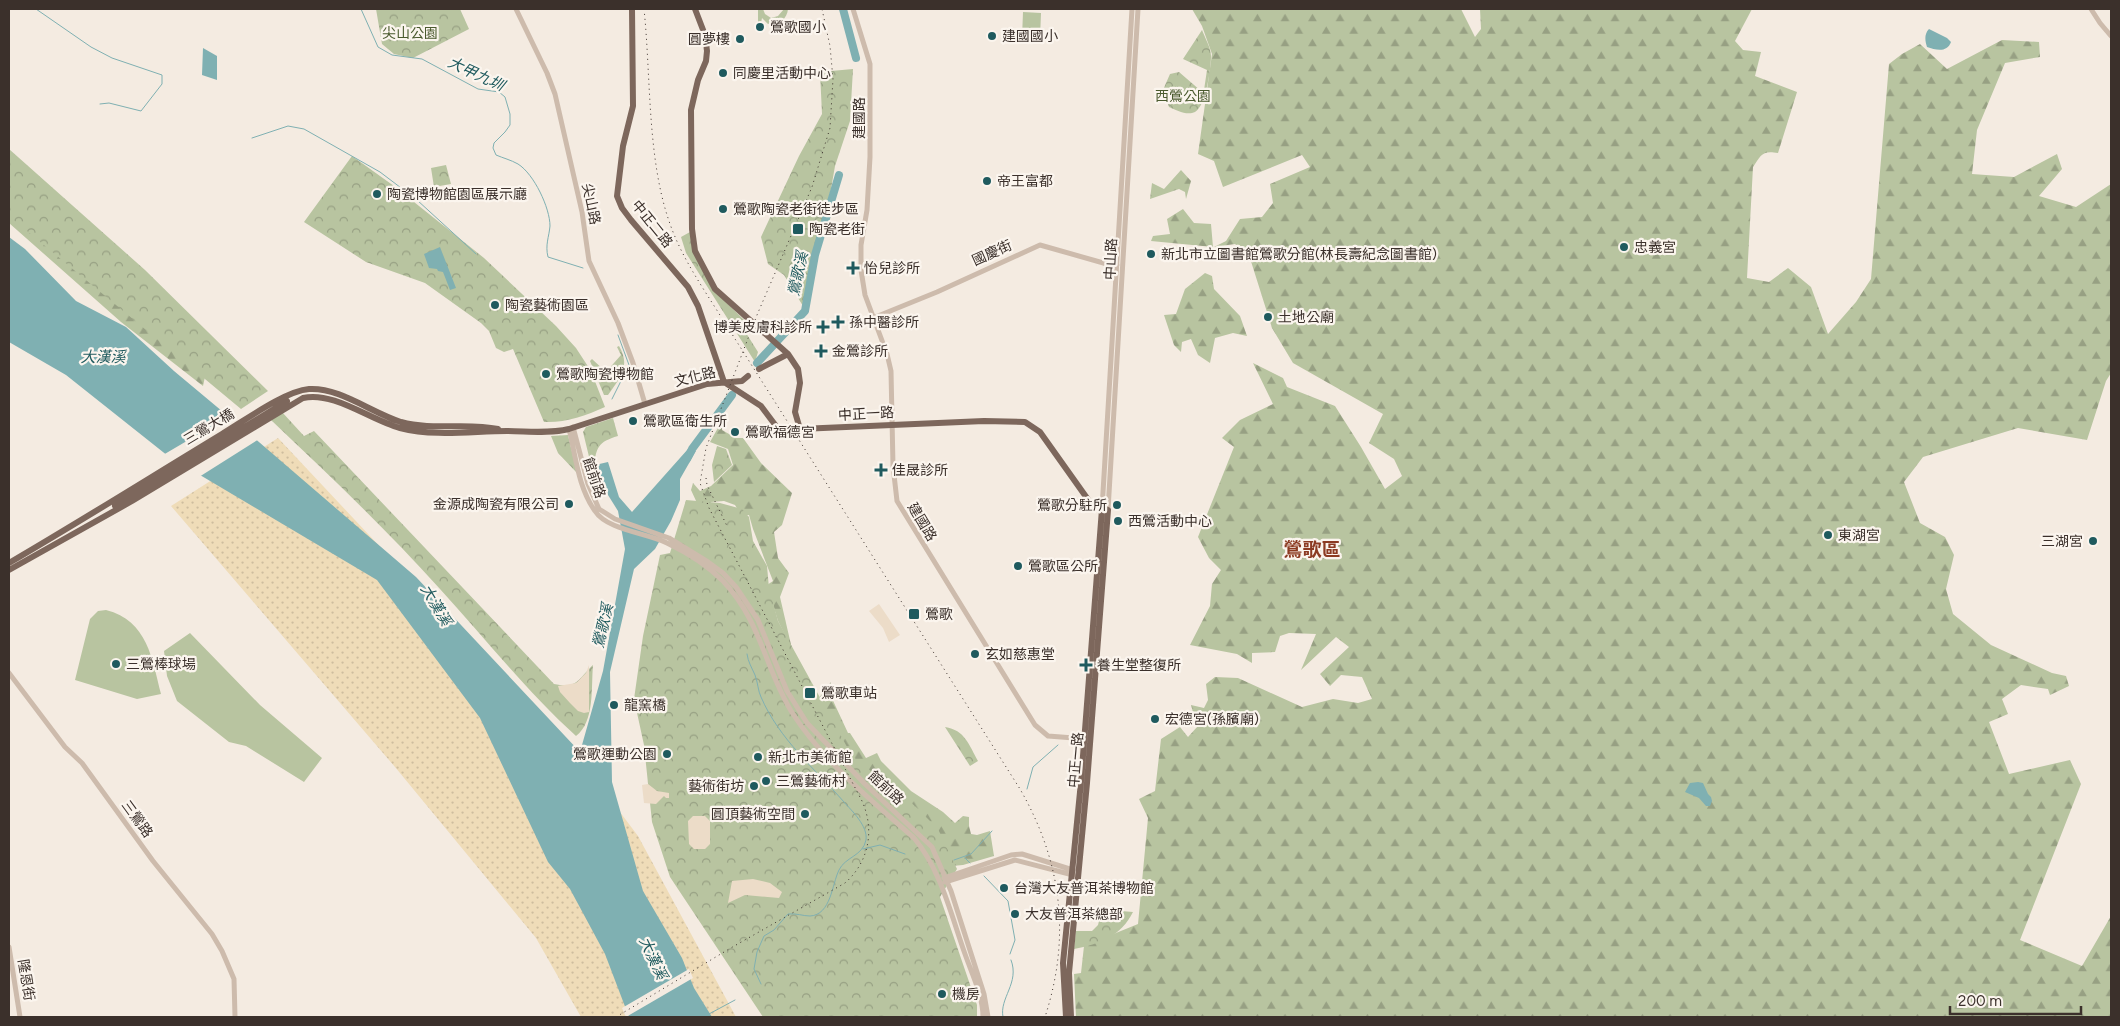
<svg xmlns="http://www.w3.org/2000/svg" width="2120" height="1026" viewBox="0 0 2120 1026" font-family="Figtree,'Noto Sans TC',sans-serif">
<style>
.grass{fill:#b8c4a0}
.forest{fill:url(#forest-firs)}
.sand{fill:url(#sand-dots)}
.park{fill:url(#park-crowns)}
.plaza{fill:#ecdcc8}
.water{fill:#7fb0b2}
.pier{fill:#f4ebe1}
.lines{fill:none;stroke-linecap:round;stroke-linejoin:round}
.stream{stroke:#7fb0b2;stroke-width:1}
.river{stroke:#7fb0b2;stroke-width:8}
.major-tunnel{stroke:#cfc6bd;stroke-width:6;stroke-dasharray:6 3;stroke-linecap:butt}
.minor{stroke:#cdbbac;stroke-width:5}
.major{stroke:#7d675c;stroke-width:6}
.rail{stroke:#3b302b;stroke-width:1;stroke-dasharray:1 4;stroke-linecap:butt}
.poi-dot{fill:#1f5a5e;stroke:#fbf5ee;stroke-width:2}
.labels{text-anchor:middle;dominant-baseline:central;stroke-width:4.5;stroke-linejoin:round;paint-order:stroke}
.poi-label{font-size:14px;fill:#3b302b;stroke:#fbf5ee;text-anchor:start}
.park-label{font-size:14px;fill:#4a5a2e;stroke:#fbf5ee}
.street-label{font-size:14px;fill:#3b302b;stroke:#fbf5ee}
.water-label{font-size:15px;font-style:italic;fill:#1f5a5e;stroke:#fbf5ee}
.district-label{font-size:19px;font-weight:bold;fill:#8c3b22;stroke:#fbf5ee}
</style>
<defs>
<pattern id="forest-firs" width="22" height="20" patternUnits="userSpaceOnUse" patternTransform="scale(1.25)"><rect width="22" height="20" fill="#b8c4a0"/><path d="M5 1l3.5 6h-7zM16 11l3.5 6h-7z" fill="#97a083"/></pattern>
<pattern id="sand-dots" width="8" height="8" patternUnits="userSpaceOnUse" patternTransform="scale(1.25)"><rect width="8" height="8" fill="#efdcb8"/><path d="M2 2h.1M6 6h.1" fill="none" stroke="#cebd9e" stroke-width="1.8" stroke-linecap="round"/></pattern>
<pattern id="park-crowns" width="20" height="18" patternUnits="userSpaceOnUse" patternTransform="scale(1.25)"><rect width="20" height="18" fill="#b8c4a0"/><path d="M2 6a3 3 0 1 1 6 0M12 15a3 3 0 1 1 6 0" fill="none" stroke="#97a083"/></pattern>
</defs>
<rect width="100%" height="100%" fill="#f4ebe1"/>
<path class="grass" d="M758,9H763L765,14L771,18L778,16L784,9H788C787,20 778,25 768,24L762,18L761,23H758Z
M1023,12L1041,13L1040,39L1022,38Z
M106,610C148,621 152,659 161,694L137,699L75,680L90,619L98,611Z
M190,633L260,705L322,758L304,782L246,746L229,742L177,701L167,676L164,651Z"/>
<path class="forest" d="M1192,9H1461L1475,37L1481,29L1480,9H1752L1735,41L1743,50L1761,52L1755,76L1797,92L1778,153C1762,150 1761,155 1753,167L1747,278L1769,282L1788,268L1811,287L1828,334L1856,302L1871,279L1889,64L1902,54L1920,44L1947,69L2002,40L2039,42L2040,57L2005,63L1977,130L1972,174L2014,177L2057,154L2062,169L2039,196L2076,207L2111,184V373L2106,381L2087,440L2018,428L1923,457L1904,482L1920,523L1945,537L1954,555L1946,589L1953,614L1991,645L2052,673L2066,676L2069,686L2050,695L2048,689L2021,685L2002,699L2008,714L1989,722L2009,774L2070,760L2081,784L2020,940L2082,966L2111,916V1017H1076L1074,974L1081,973L1084,946L1138,924L1148,818L1139,799L1155,791L1161,739L1180,727L1188,737L1197,727L1191,705L1204,708L1208,700L1206,684L1215,677L1238,678L1302,707L1333,699L1358,703L1372,699L1362,677L1341,675L1330,686L1320,674L1349,647L1336,637L1301,670L1316,634L1289,633L1280,636L1275,652L1252,653V663L1237,654L1190,645L1210,606L1212,584L1221,570L1209,558L1198,537L1234,447L1222,438L1240,420L1273,404L1253,363L1283,378L1287,387L1335,406L1361,447L1385,489L1402,476L1394,459L1369,443L1383,414L1293,363L1272,328L1249,255L1235,244L1214,247L1226,241L1240,219L1262,217L1273,203L1270,184L1310,167L1302,155L1223,187L1214,161L1198,154L1212,54L1202,26Z
M1181,170L1191,181L1186,199L1185,192L1179,189L1150,199L1152,183L1164,189Z
M9,195L206,372L203,386L121,322L9,223Z
M1183,209L1194,223L1211,224L1213,247L1151,241L1153,236L1170,234L1167,219Z
M1205,273L1212,276L1214,289L1240,316L1247,336L1233,333L1215,338L1210,363L1198,355L1191,339L1182,342L1181,352L1174,345L1164,315L1176,314L1185,289Z
M723,419L722,430L736,438H743L761,463L792,493L782,525L774,532L778,558L789,573L780,597L792,649L778,621L767,585L773,581L753,529L749,515H741L735,505L724,501L697,503L691,490L693,483L700,491L711,486L733,465L728,449L710,442Z
M831,682L829,692L848,733H850L866,758L877,753L881,761L911,791L943,812L955,823L963,816L969,817V826L971,834L977,835L990,831L994,856L963,865L952,866L847,752L819,698Z"/>
<path class="sand" d="M278,438L583,763L638,836L736,1017H581L536,938L395,767L171,506Z"/>
<path class="park" d="M376,9H460L469,29L413,58L394,54L382,44Z
M1202,30C1205,38 1211,48 1211,56C1211,68 1206,106 1195,112C1187,116 1176,110 1169,107L1163,90L1170,74L1179,72L1201,91L1204,90L1207,70L1183,59Z
M853,69L850,121L835,166L831,189L811,263L803,306L784,275L768,264L761,237L799,156L822,114L820,72Z
M9,149L145,270L268,391L241,409L9,216Z
M352,156L394,186L484,258L556,326L576,348L591,371L605,407C585,416 565,423 544,422L513,349L504,352L496,348L489,331L481,323L425,283L366,262L304,222Z
M446,165L451,184L434,187L431,168Z
M690,232L713,289L744,320L741,325L758,352L755,362L686,253L681,237Z
M619,346C631,366 620,378 608,395H604L590,361L592,359L606,372L621,355L617,347Z
M282,412L304,436L314,431L554,684C578,689 578,679 593,665C591,687 595,722 576,736C526,691 485,638 440,589C387,530 328,474 271,420Z
M613,418L618,436C598,442 596,447 594,468L592,469L583,432L586,427Z
M568,435L577,473L558,453L551,436Z
M717,446L726,449L732,465L714,482L712,465Z
M686,500L720,503L742,509L749,517L753,541L767,566L769,588L778,621L852,756L915,806L938,829L957,869L940,897L977,1005V1017H763L670,877L652,822L644,745L634,699L643,636L660,555L670,553Z
M945,727C965,730 969,745 978,761L970,766Z
M1121,911L1133,912C1121,936 1100,944 1074,949L1076,931H1092L1098,925L1101,913Z"/>
<path class="plaza" d="M879,604L900,635L889,642L883,628L869,611Z
M589,665V712L584,713L578,711L570,703L560,692L558,686L576,683L586,673Z
M648,784L657,791L669,793V798H666L664,796L656,804L644,803L642,785Z
M693,816H705L710,821V844L705,849H694L689,844L688,821Z
M753,879L770,883L782,892L779,898L745,895L728,903L732,881Z"/>
<path class="water" d="M1929,29L1947,38L1951,42C1947,53 1936,50 1927,47C1925,41 1924,34 1929,29Z
M203,48L217,56V80L202,75Z
M9,237L25,249L76,301L126,327L174,371L253,437L416,577L580,752L603,671L625,549L618,511L603,487L595,465L608,462L619,497L632,512L688,449L696,451L680,479V500L671,521L655,549L634,569L610,672L612,782L643,891L682,958L694,988L712,1017H629L605,954L570,889L548,862L480,718L377,580L168,456L66,375L9,342Z
M440,247L456,288L450,290L443,272L438,271L437,269L429,268L424,254Z
M1698,782L1703,783L1708,794L1711,797L1712,801L1710,806H1706L1699,798L1685,792L1690,783Z"/>
<path class="pier" d="M231,415L259,439L199,477L163,455Z
M689,969L693,978L626,1017L622,1008Z"/>
<g class="lines">
<path class="stream" d="M36,9L91,47L112,58L162,75V84L141,111L109,103L100,104
M361,9L378,47L392,55L422,59L478,89L499,92L505,97L510,114V125L505,132L494,143L493,148L496,155C503,158 511,160 518,164C534,174 550,208 550,226C549,237 545,245 548,257L583,268
M252,138L288,126L304,129L380,172L417,200L476,254
M612,399L629,365L618,335
M747,654C748,662 752,668 755,675C758,683 758,691 761,697C779,739 815,769 844,802C852,811 868,826 866,840C863,856 845,857 839,870C832,884 831,915 810,916C803,916 796,913 788,914L774,930L764,936L757,952L754,969L761,984
M1027,789L1033,767L1058,745
M863,849L880,845L905,854
M965,858L970,863
M954,860L971,854L992,831
M984,876L1008,901L1015,940L1010,954
M709,1014L735,1000
M1003,1017C999,998 1020,983 1011,960"/>
<path class="river" d="M843,9L856,58
M757,363L805,311L815,255L839,175
M687,459L692,449L732,395"/>
<path class="major-tunnel" d="M785,433L800,429"/>
<path class="minor" d="M516,9L547,73L555,94L582,212L589,261L618,323L633,363L645,404
M853,9L870,64V157L867,210L861,245V270L865,295L887,354L891,371L893,466L897,501L1035,725L1048,736L1087,739
M2091,9L2100,23L2111,36
M873,318L937,292L1040,245L1107,264L1117,265
M573,427L588,484L599,509L615,519L669,538L708,562L723,573L736,587L758,620L787,691L807,723L865,784L932,847L951,891L984,994L988,1017
M569,429C576,457 578,487 595,511C607,530 647,533 667,543C686,552 708,566 723,581C762,622 765,670 793,714C824,762 872,801 914,838C941,870 951,915 965,954C972,974 983,996 983,1017
M1102,509L1132,9
M1108,510L1138,9
M9,673L65,747L82,763L153,861L212,934L222,951L234,979L235,1017
M944,878L1011,855L1022,854L1073,870
M945,882L1015,860L1073,875
M9,947L20,1017"/>
<path class="major" d="M632,9L633,106L623,146L617,196L622,208L631,220L688,287L698,306L724,382
M695,9L705,35L707,51L706,61L698,80L691,110L692,229L695,251L715,289L788,354L798,369L800,383L795,412L800,429L984,421L1025,422L1040,432L1094,508L1108,510L1087,783L1069,973L1071,1017
M759,369L788,354
M724,382L761,406L782,434L785,433
M115,506L287,401
M9,563C81,521 151,477 222,434C244,421 285,391 309,389C339,387 372,413 401,422C433,431 467,422 498,429
M9,570L132,501L303,398C334,391 370,420 400,428C435,437 473,431 507,431C527,431 549,434 569,429L707,384L742,381L748,376
M1066,1017L1063,963L1081,782L1102,509"/>
<path class="rail" d="M644,9C651,76 647,157 669,221C680,254 699,282 718,312L1020,789C1062,862 1071,937 1045,1017
M706,478L707,485L728,528
M616,1017L729,949L845,883C869,862 875,830 862,801L709,508L700,483L706,448L757,315L812,187L830,128L833,79L830,46L822,9"/>
</g>
<g class="poi-dot">
<circle cx="760" cy="27" r="5"/>
<circle cx="992" cy="36" r="5"/>
<circle cx="740" cy="39" r="5"/>
<circle cx="723" cy="73" r="5"/>
<circle cx="987" cy="181" r="5"/>
<circle cx="377" cy="194" r="5"/>
<circle cx="723" cy="209" r="5"/>
<rect x="792" y="223" width="12" height="12" rx="2.5"/>
<circle cx="1624" cy="247" r="5"/>
<circle cx="1151" cy="254" r="5"/>
<path d="M850.5 260.5h5v5h5v5h-5v5h-5v-5h-5v-5h5z"/>
<circle cx="495" cy="305" r="5"/>
<circle cx="1268" cy="317" r="5"/>
<path d="M835.5 314.5h5v5h5v5h-5v5h-5v-5h-5v-5h5z"/>
<path d="M820.5 319.5h5v5h5v5h-5v5h-5v-5h-5v-5h5z"/>
<path d="M818.5 343.5h5v5h5v5h-5v5h-5v-5h-5v-5h5z"/>
<circle cx="546" cy="374" r="5"/>
<circle cx="633" cy="421" r="5"/>
<circle cx="735" cy="432" r="5"/>
<path d="M878.5 462.5h5v5h5v5h-5v5h-5v-5h-5v-5h5z"/>
<circle cx="569" cy="504" r="5"/>
<circle cx="1117" cy="505" r="5"/>
<circle cx="1118" cy="521" r="5"/>
<circle cx="1828" cy="535" r="5"/>
<circle cx="2093" cy="541" r="5"/>
<circle cx="1018" cy="566" r="5"/>
<rect x="908" y="608" width="12" height="12" rx="2.5"/>
<circle cx="975" cy="654" r="5"/>
<circle cx="116" cy="664" r="5"/>
<path d="M1083.5 657.5h5v5h5v5h-5v5h-5v-5h-5v-5h5z"/>
<rect x="804" y="687" width="12" height="12" rx="2.5"/>
<circle cx="614" cy="705" r="5"/>
<circle cx="1155" cy="719" r="5"/>
<circle cx="667" cy="754" r="5"/>
<circle cx="758" cy="757" r="5"/>
<circle cx="766" cy="781" r="5"/>
<circle cx="754" cy="786" r="5"/>
<circle cx="805" cy="814" r="5"/>
<circle cx="1004" cy="888" r="5"/>
<circle cx="1015" cy="914" r="5"/>
<circle cx="942" cy="994" r="5"/>
</g>
<g class="labels">
<g class="poi-label">
<text x="770" y="27">鶯歌國小</text>
<text x="1002" y="36">建國國小</text>
<text x="730" y="39" text-anchor="end">圓夢樓</text>
<text x="733" y="73">同慶里活動中心</text>
<text x="997" y="181">帝王富都</text>
<text x="387" y="194">陶瓷博物館園區展示廳</text>
<text x="733" y="209">鶯歌陶瓷老街徒步區</text>
<text x="809" y="229">陶瓷老街</text>
<text x="1634" y="247">忠義宮</text>
<text x="1161" y="254">新北市立圖書館鶯歌分館(林長壽紀念圖書館)</text>
<text x="864" y="268">怡兒診所</text>
<text x="505" y="305">陶瓷藝術園區</text>
<text x="1278" y="317">土地公廟</text>
<text x="849" y="322">孫中醫診所</text>
<text x="812" y="327" text-anchor="end">博美皮膚科診所</text>
<text x="832" y="351">金鶯診所</text>
<text x="556" y="374">鶯歌陶瓷博物館</text>
<text x="643" y="421">鶯歌區衛生所</text>
<text x="745" y="432">鶯歌福德宮</text>
<text x="892" y="470">佳晟診所</text>
<text x="559" y="504" text-anchor="end">金源成陶瓷有限公司</text>
<text x="1107" y="505" text-anchor="end">鶯歌分駐所</text>
<text x="1128" y="521">西鶯活動中心</text>
<text x="1838" y="535">東湖宮</text>
<text x="2083" y="541" text-anchor="end">三湖宮</text>
<text x="1028" y="566">鶯歌區公所</text>
<text x="925" y="614">鶯歌</text>
<text x="985" y="654">玄如慈惠堂</text>
<text x="126" y="664">三鶯棒球場</text>
<text x="1097" y="665">養生堂整復所</text>
<text x="821" y="693">鶯歌車站</text>
<text x="624" y="705">龍窯橋</text>
<text x="1165" y="719">宏德宮(孫臏廟)</text>
<text x="657" y="754" text-anchor="end">鶯歌運動公園</text>
<text x="768" y="757">新北市美術館</text>
<text x="776" y="781">三鶯藝術村</text>
<text x="744" y="786" text-anchor="end">藝術街坊</text>
<text x="795" y="814" text-anchor="end">圓頂藝術空間</text>
<text x="1014" y="888">台灣大友普洱茶博物館</text>
<text x="1025" y="914">大友普洱茶總部</text>
<text x="952" y="994">機房</text>
</g>
<g class="park-label">
<text x="410" y="33">尖山公園</text>
<text x="1183" y="96">西鶯公園</text>
</g>
<g class="street-label">
<text transform="translate(859 118) rotate(-90)">建國路</text>
<text transform="translate(591 204) rotate(78)">尖山路</text>
<text transform="translate(652 224) rotate(51)">中正二路</text>
<text transform="translate(992 253) rotate(-24)">國慶街</text>
<text transform="translate(1111 259) rotate(-87)">中山路</text>
<text transform="translate(695 377) rotate(-14)">文化路</text>
<text transform="translate(866 414) rotate(-3)">中正一路</text>
<text transform="translate(209 427) rotate(-31)">三鶯大橋</text>
<text transform="translate(594 478) rotate(71)">館前路</text>
<text transform="translate(922 522) rotate(59)">建國路</text>
<text transform="translate(1076 760) rotate(-85)">中正一路</text>
<text transform="translate(886 788) rotate(43)">館前路</text>
<text transform="translate(137 819) rotate(54)">三鶯路</text>
<text transform="translate(26 980) rotate(81)">隆恩街</text>
</g>
<g class="water-label">
<text transform="translate(476 74) rotate(25)">大甲九圳</text>
<text transform="translate(798 274) rotate(-78)">鶯歌溪</text>
<text x="103" y="357">大漢溪</text>
<text transform="translate(436 605) rotate(59)">大漢溪</text>
<text transform="translate(603 626) rotate(-77)">鶯歌溪</text>
<text transform="translate(653 958) rotate(65)">大漢溪</text>
</g>
<g class="district-label">
<text x="1312" y="549">鶯歌區</text>
</g>
</g>
<rect width="2120" height="1026" fill="none" stroke="#3b302b" stroke-width="20"/>
<path d="M1950 1006v8h131v-8" fill="none" stroke="#3b302b" stroke-width="2.5"/>
<text x="1958" y="1006" font-size="15" fill="#3b302b" stroke="#fbf5ee" stroke-width="4" paint-order="stroke">200 m</text>
</svg>
